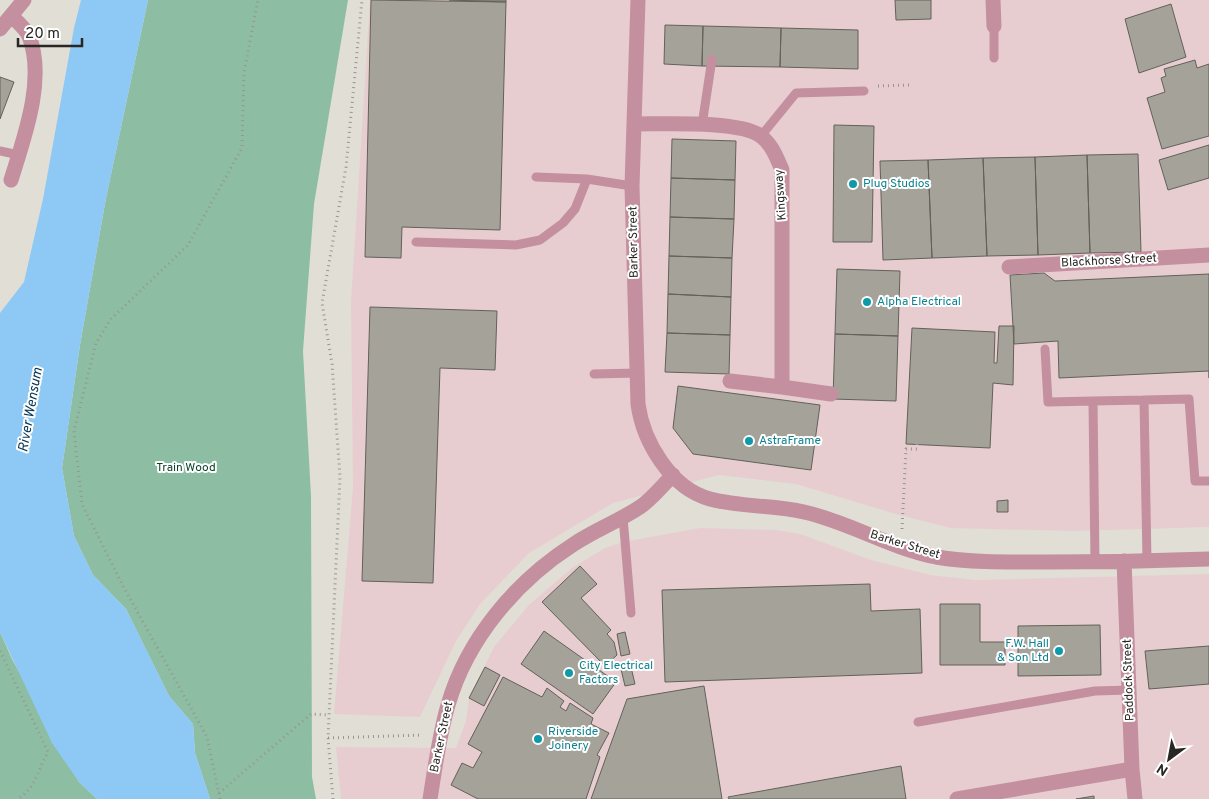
<svg xmlns="http://www.w3.org/2000/svg" width="1209" height="799" viewBox="0 0 1209 799" font-family="Overpass,sans-serif">
<style>
.industrial{fill:#e7cdd0}
.green{fill:#8dbea3}
.water{fill:#8ec8f4}
.building{fill:#a5a29a;stroke:#636159}
.lines{fill:none;stroke-linecap:round;stroke-linejoin:round}
.path{stroke:#97958f;stroke-width:3;stroke-dasharray:1 4;stroke-linecap:butt}
.lane{stroke:#c48f9e;stroke-width:9}
.street{stroke:#c48f9e;stroke-width:15}
.culture-dot{fill:#0f9aa8;stroke:#fff;stroke-width:2}
.labels{text-anchor:middle;dominant-baseline:central;stroke-width:4;stroke-linejoin:round;paint-order:stroke}
.culture-label{font-size:12px;fill:#0d838f;stroke:#fff;text-anchor:start}
.street-label{font-size:12px;fill:#282724;stroke:#fff}
.park-label{font-size:12px;fill:#084129;stroke:#fff}
.water-label{font-size:14px;font-style:italic;fill:#073753;stroke:#fff}
</style>
<rect width="100%" height="100%" fill="#e1ded6"/>
<path class="industrial" d="M370,0H1209V527L1074,531L950,528L896,514L796,484L719,475L613,503L529,553L480,604L456,641L420,717L334,714L353,487L351,302Z
M700,528L777,530L800,534L871,560L930,575L975,580L1209,574V799H341L336,747L456,748L466,721L469,698L494,647L529,605L572,568L605,548L623,542Z"/>
<path class="green" d="M148,0H348L314,204L303,351L311,496L312,777L316,799H210L195,753L193,724L169,696L126,609L93,575L74,536L62,468L80,345L106,198Z
M0,632L12,659L79,782L97,799H0Z"/>
<path class="water" d="M81,0H148L106,198L80,345L62,468L74,536L93,575L126,609L169,696L193,724L195,753L210,799H97L79,782L52,743L0,632V313L24,282L43,199L74,28Z"/>
<path class="building" d="M371,0L506,2L500,230L402,227L401,258L365,257Z
M449,0H506V2Z
M895,0H931V19L896,20Z
M1171,4L1186,57L1139,73L1125,19Z
M665,25L703,26L702,66L664,64Z
M703,26L781,28L780,67L702,66Z
M781,28L858,30V69L780,67Z
M1195,60L1197,68L1209,64V136L1162,149L1147,98L1165,92L1161,78L1166,76L1164,69Z
M0,77L14,82L0,119Z
M834,125L874,126L872,242H833Z
M672,139L736,141L735,180L671,178Z
M1209,145V178L1168,190L1159,160Z
M1138,154L1141,252L1090,253L1087,155Z
M1087,155L1090,253L1038,255L1035,157Z
M1035,157L1038,255L987,256L983,158Z
M983,158L987,256L932,258L928,160Z
M928,160L932,258L883,260L880,161Z
M671,178L735,180L734,219L670,217Z
M670,217L734,219L732,258L669,256Z
M669,256L732,258L731,297L668,294Z
M837,269L900,271L898,336L835,334Z
M1044,273L1055,281L1209,274V378V371L1059,378L1058,341L1014,344L1010,275Z
M668,294L731,297L730,335L667,333Z
M370,307L497,311L495,370L440,368L433,583L362,581Z
M999,326H1014L1013,385L993,383L990,448L906,444L912,328L995,332L994,363H997Z
M667,333L730,335L729,374L665,372Z
M835,334L898,336L896,401L833,399Z
M678,386L820,405L811,470L693,454L673,428Z
M1008,500V512H997V501Z
M580,566L597,584L581,598L611,630L607,634L614,642L617,655L605,666L542,602Z
M870,584L871,611L920,609L922,673L665,682L662,590Z
M940,604H980V642H1005V665H940Z
M1100,625L1101,675L1018,676V626Z
M544,631L616,682L593,714L521,664Z
M625,632L630,654L621,656L617,634Z
M1209,646V684L1149,689L1145,651Z
M630,663L635,684L625,686L620,665Z
M485,667L500,675L484,706L469,698Z
M503,677L542,697L547,688L564,701L560,707L566,711L570,703L593,718L591,724L609,733L597,755L600,757L586,799H478L451,785L462,763L473,768L482,752L468,744Z
M704,686L722,799H591L627,699Z
M901,766L906,799H729L728,797Z
M1094,796V799H1076Z"/>
<g class="lines">
<path class="path" d="M878,86L909,85
M902,529L906,449H917V444
M0,651L48,752C38,769 36,789 17,799
M328,738L422,735
M219,793L311,714L329,715
M220,799L207,737L123,586L82,504L74,431L96,343L111,319L188,245L242,148L244,72L258,0
M333,799L328,738L340,477L332,364L322,303L346,167L362,0"/>
<path class="lane" d="M994,26V58
M702,125L712,59
M761,136L796,93L864,91
M0,151L19,155
M536,177L587,179L632,186
M416,242L516,245L540,240L563,223L575,209L587,179
M1045,349L1048,402L1093,401
M594,374L637,373
M1144,400L1189,399L1195,481H1209
M623,517L631,613
M1095,562L1093,401L1144,400L1147,560
M918,722L1095,691L1130,690"/>
<path class="street" d="M638,0L632,186L638,404C643,441 670,488 710,499C740,507 773,505 804,512C849,522 890,548 936,557C973,563 1012,562 1050,562C1103,562 1156,561 1209,559
M993,0L994,26
M0,29L24,0
M636,124C662,124 743,120 762,137C772,145 777,158 782,170V387L730,381
M11,180C24,138 46,79 29,36C26,29 17,22 12,16
M1009,267L1209,255
M782,387L831,394
M1124,561L1132,769L1135,799
M430,799C435,768 439,736 448,705C467,639 516,581 574,544C595,530 619,521 640,507C652,499 663,485 673,475
M957,799L1132,769"/>
</g>
<g class="culture-dot">
<circle cx="853" cy="184" r="5"/>
<circle cx="867" cy="302" r="5"/>
<circle cx="749" cy="441" r="5"/>
<circle cx="1059" cy="651" r="5"/>
<circle cx="569" cy="673" r="5"/>
<circle cx="538" cy="739" r="5"/>
</g>
<g class="labels">
<g class="culture-label">
<text x="863" y="184">Plug Studios</text>
<text x="877" y="302">Alpha Electrical</text>
<text x="759" y="441">AstraFrame</text>
<text x="1049" y="644" text-anchor="end">F.W. Hall<tspan x="1049" dy="14">&amp; Son Ltd</tspan></text>
<text x="579" y="666">City Electrical<tspan x="579" dy="14">Factors</tspan></text>
<text x="548" y="732">Riverside<tspan x="548" dy="14">Joinery</tspan></text>
</g>
<g class="street-label">
<text transform="translate(781 195) rotate(-94)">Kingsway</text>
<text transform="translate(634 242) rotate(-91)">Barker Street</text>
<text transform="translate(1109 261) rotate(-3)">Blackhorse Street</text>
<text transform="translate(905 545) rotate(17)">Barker Street</text>
<text transform="translate(1129 680) rotate(-92)">Paddock Street</text>
<text transform="translate(442 737) rotate(-78)">Barker Street</text>
</g>
<g class="park-label">
<text x="186" y="468">Train Wood</text>
</g>
<g class="water-label">
<text transform="translate(31 410) rotate(-80)">River Wensum</text>
</g>
</g>
<g transform="translate(1169 759) rotate(212)" stroke="#ffffff" stroke-width="4" paint-order="stroke">
<path d="M0-4L9 19L0 12L-9 19Z" fill="#282724"/>
<text y="-8" font-size="14" font-weight="bold" text-anchor="middle" fill="#282724">N</text>
</g>
<path d="M18 38v8h64v-8" fill="none" stroke="#282724" stroke-width="2.5"/>
<text x="25" y="38" font-size="15" fill="#282724" stroke="#ffffff" stroke-width="4" paint-order="stroke">20 m</text>
</svg>
